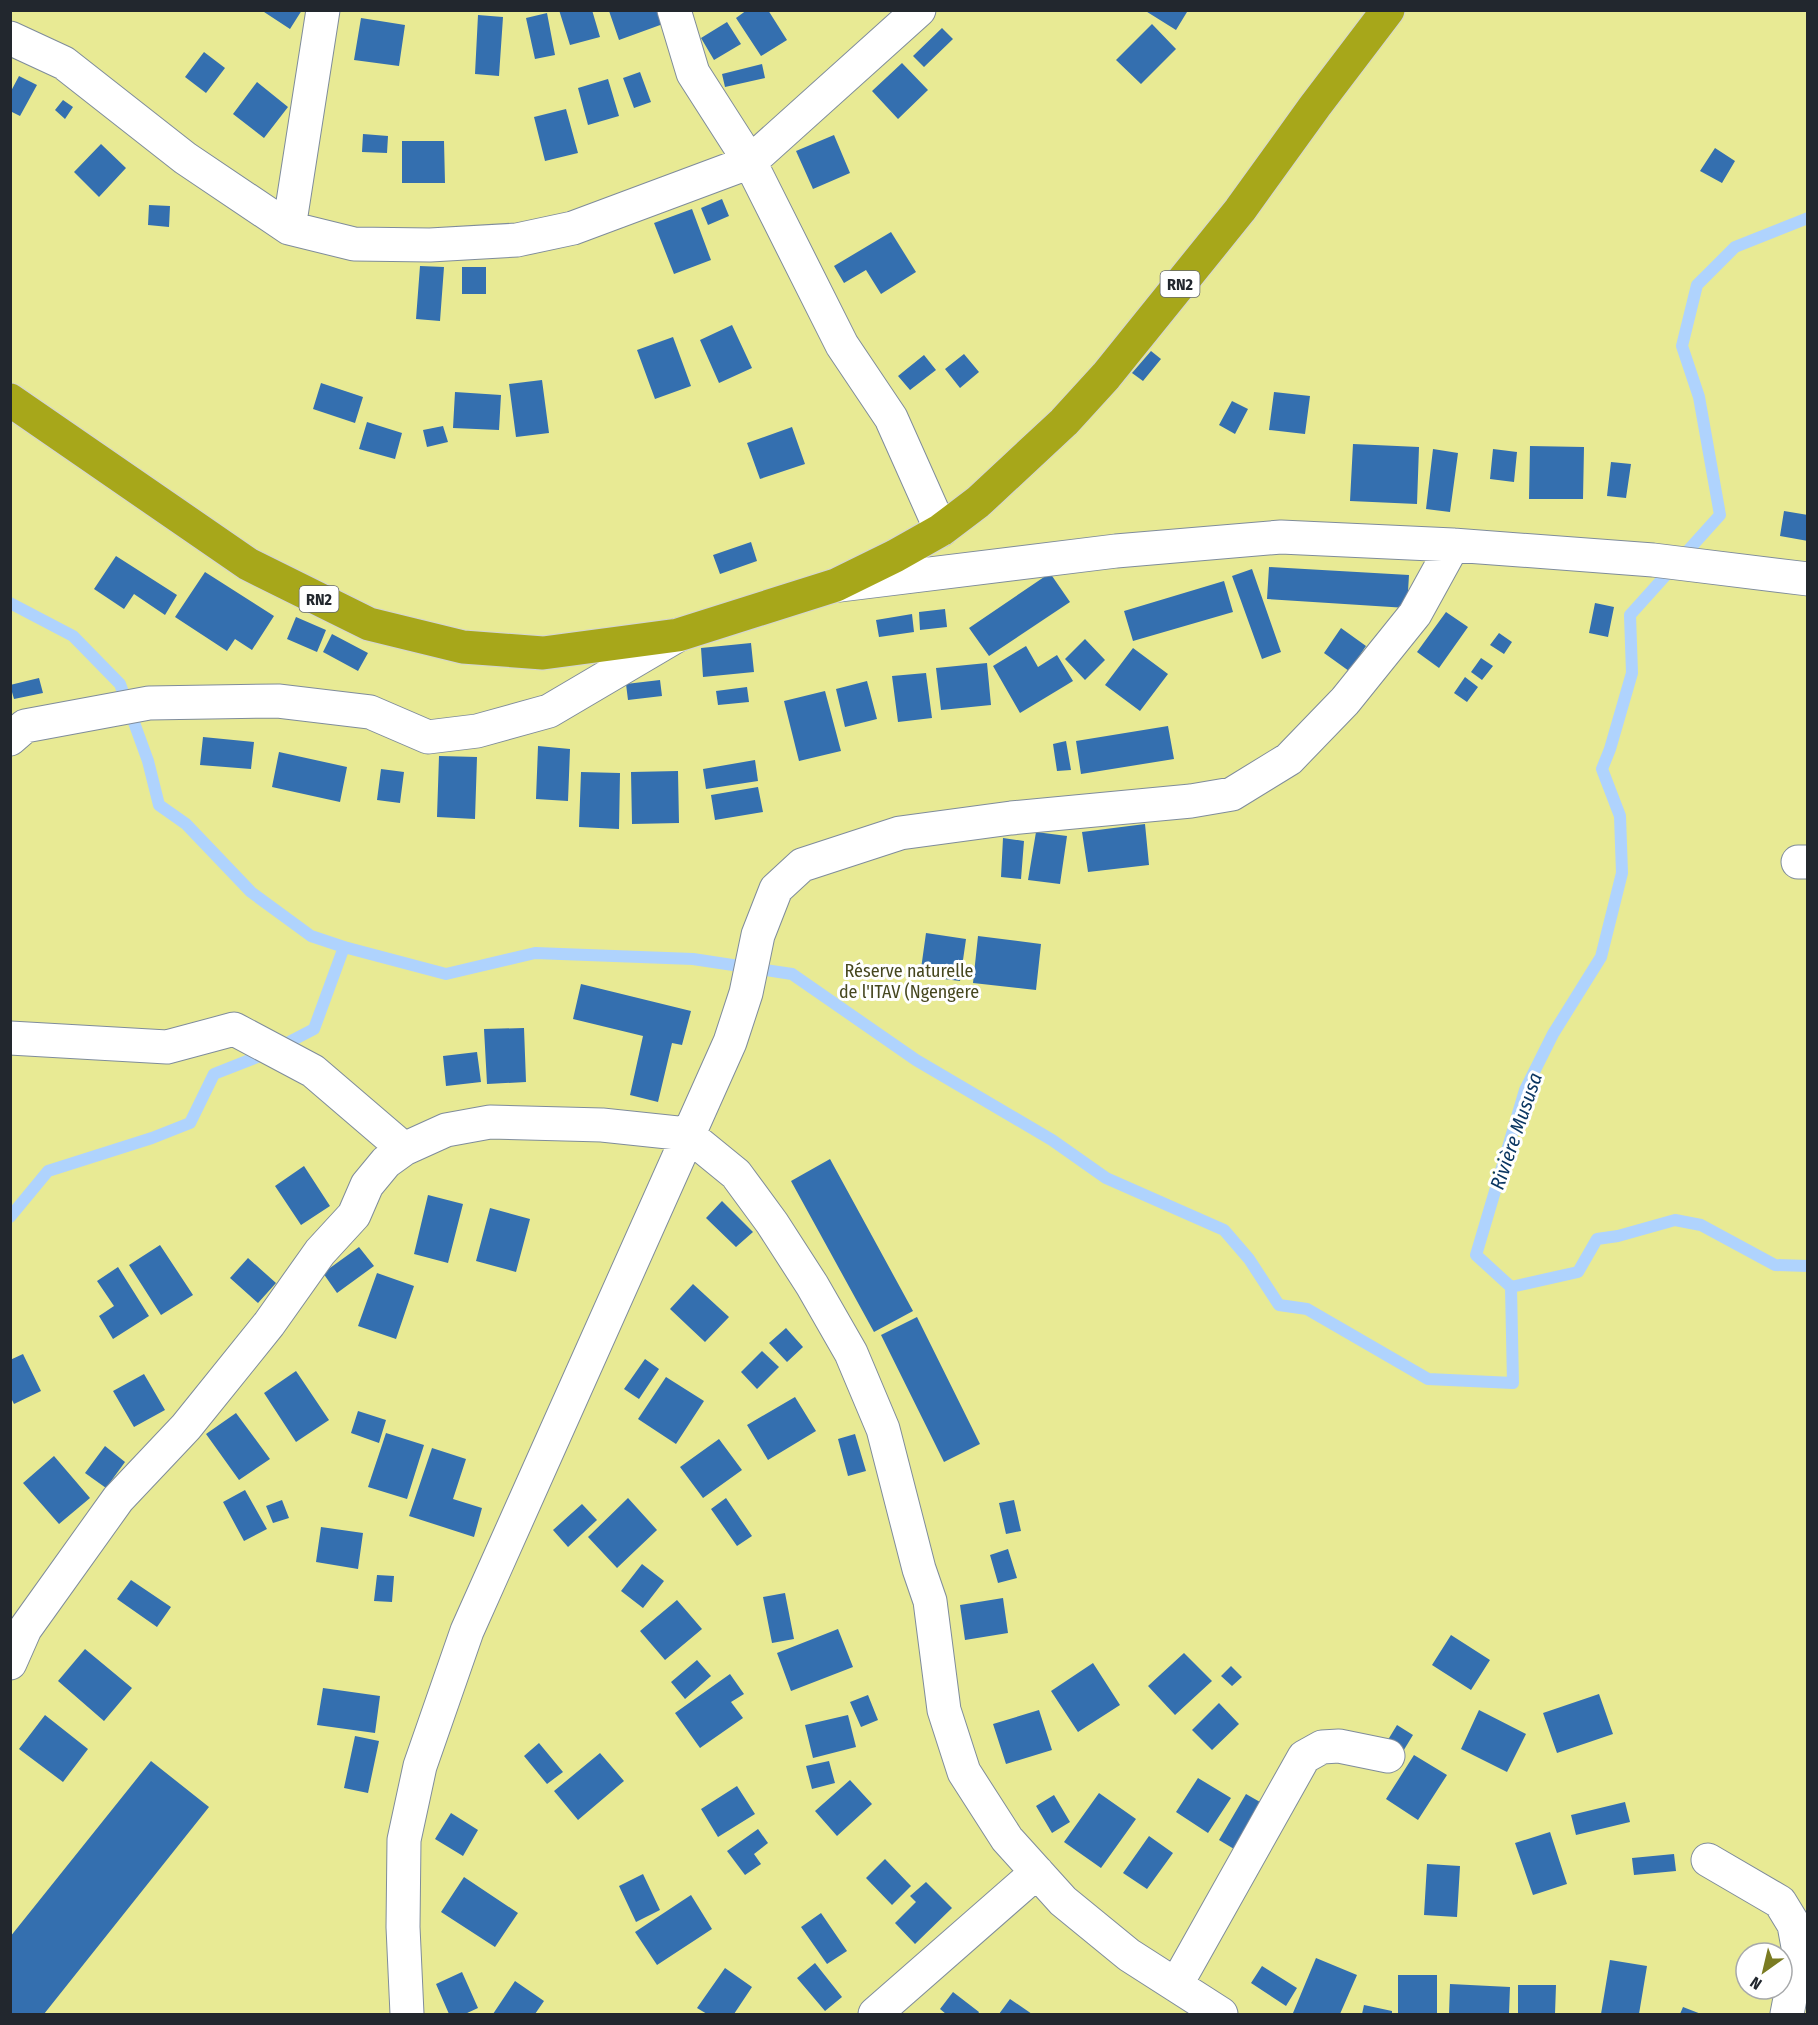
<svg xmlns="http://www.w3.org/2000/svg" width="1818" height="2025" viewBox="0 0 1818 2025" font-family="'Fira Sans Condensed',sans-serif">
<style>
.green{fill:#e8ea94;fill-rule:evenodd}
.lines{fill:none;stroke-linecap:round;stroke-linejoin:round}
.stream{stroke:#afd3fd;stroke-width:12}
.building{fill:#346faf}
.minor-casing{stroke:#7f8c9b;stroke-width:35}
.highway-casing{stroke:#d3d4d5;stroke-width:35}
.minor{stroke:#fff;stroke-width:33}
.highway{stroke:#a7a71a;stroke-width:33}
.labels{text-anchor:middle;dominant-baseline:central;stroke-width:6;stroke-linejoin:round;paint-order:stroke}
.shield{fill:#fff;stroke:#64686d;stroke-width:1.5}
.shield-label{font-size:16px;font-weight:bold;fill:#22272e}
.park-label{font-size:18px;fill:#46471f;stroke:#fff}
.water-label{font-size:20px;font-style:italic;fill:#0b3762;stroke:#fff}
</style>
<rect width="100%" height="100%" fill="#ebf4fe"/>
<path class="green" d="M11,11H1807V2014H11ZM1746,1953H1782V1989H1746Z"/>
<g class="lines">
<path class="stream" d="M10,603L73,636L120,684L148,761L159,805L186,824L251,892L311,936L344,947L446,974L535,953L693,959L792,974L916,1060L1052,1140L1106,1178L1224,1230L1249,1259L1279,1305L1307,1309L1428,1379L1513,1383L1511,1287
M10,1217L48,1171L152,1138L190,1123L214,1074L270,1052L314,1029L344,947
M1511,1287L1476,1255L1525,1090L1553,1034L1601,957L1622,873L1620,816L1602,769L1610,749L1632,673L1630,615L1720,515L1699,397L1682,346L1697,285L1735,247L1808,218
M1511,1287L1578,1272L1597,1239L1618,1236L1675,1220L1701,1225L1775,1265L1808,1266"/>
</g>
<path class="building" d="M261,10H302L290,29Z
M559,10H592L600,37L570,45Z
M611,10H658L663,24L619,40L609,11Z
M747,10H768L787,40L761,56L736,18Z
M1144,10H1184L1187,12L1176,30Z
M547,13L555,55L535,59L526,18Z
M478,15L503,17L499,76L475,74Z
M361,18L405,25L399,66L354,60Z
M727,22L741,44L714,60L701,38Z
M1152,24L1176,49L1141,84L1116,60Z
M942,28L953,39L924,67L913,56Z
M204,52L225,68L206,93L185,77Z
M902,63L928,90L898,119L872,91Z
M762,64L765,78L725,87L722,74Z
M640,72L651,102L634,108L623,78Z
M19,76L37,85L20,116L10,111V93Z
M608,79L619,116L588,125L578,88Z
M257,82L288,107L264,138L233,114Z
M63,100L73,107L65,119L55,110Z
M566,109L578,153L545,161L534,117Z
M363,134L388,136L387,153L362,152Z
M834,135L850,173L813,189L796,151Z
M402,141H444L445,183H402Z
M101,144L126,168L99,197L74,172Z
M1715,148L1735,161L1722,183L1700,171Z
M722,199L729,216L708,225L701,208Z
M149,205L170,206L169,227L148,225Z
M692,209L711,260L674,274L654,223Z
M891,232L916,272L881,294L866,270L844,283L834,266Z
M420,266L444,267L440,321L416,319Z
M462,267H486V294H462Z
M732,325L752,368L719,383L700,340Z
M673,337L691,386L655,399L637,350Z
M1151,351L1161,359L1143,381L1132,373Z
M964,354L979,372L960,388L945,369Z
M924,355L936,370L910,390L898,376Z
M542,380L549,433L516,437L509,384Z
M321,383L363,397L355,423L313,409Z
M455,392L501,395L499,430L453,428Z
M1274,392L1310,396L1305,434L1269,430Z
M1232,401L1248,409L1235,434L1219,425Z
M367,422L402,433L395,459L359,449Z
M443,426L448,442L427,447L423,430Z
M792,427L805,464L760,479L747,443Z
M1353,444L1419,447L1417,504L1350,501Z
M1530,446L1584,447L1583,499H1529Z
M1433,449L1458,453L1450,512L1426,509Z
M1493,449L1517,452L1514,482L1490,479Z
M1611,462L1631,464L1626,498L1607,496Z
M1784,511L1808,515V541L1780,536Z
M751,542L757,561L720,574L713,555Z
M116,556L177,595L165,615L134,594L124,609L94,589Z
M1269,567L1409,575L1407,608L1267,599Z
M1252,569L1281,652L1262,659L1232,576Z
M205,572L274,616L252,650L235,639L227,651L175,617Z
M1050,573L1070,602L989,656L969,628Z
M1224,581L1233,612L1133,641L1124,611Z
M1595,603L1614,607L1608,637L1589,633Z
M945,609L947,627L920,630L919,612Z
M1446,612L1468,627L1439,668L1417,652Z
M912,614L914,632L879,637L876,620Z
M296,617L326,630L317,652L287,639Z
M1341,628L1366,646L1349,671L1324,653Z
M1499,633L1512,642L1504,654L1490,645Z
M332,634L368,653L358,671L323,652Z
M1085,639L1105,660L1085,680L1065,659Z
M751,643L754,672L703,677L701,648Z
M1026,646L1038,667L1057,655L1073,681L1020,713L993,666Z
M1133,648L1168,674L1140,711L1105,685Z
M1481,658L1493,666L1482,680L1471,672Z
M987,663L991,705L941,710L936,668Z
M926,673L932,718L898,722L892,676Z
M1465,677L1478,687L1467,702L1454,693Z
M39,678L43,693L14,699L10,685Z
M660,680L662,696L628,700L626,684Z
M867,681L877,719L845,727L836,689Z
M747,687L749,702L718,705L716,691Z
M825,691L841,751L799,761L784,701Z
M1168,726L1174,759L1081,774L1076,741Z
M203,737L254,742L251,769L200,765Z
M1066,741L1071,770L1057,771L1053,744Z
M538,746L570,749L568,801L536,799Z
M279,752L347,767L340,802L272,787Z
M439,756L477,757L475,819L437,817Z
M755,760L758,781L706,789L703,769Z
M381,769L404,772L400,803L377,800Z
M678,771L679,823L632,824L631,772Z
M581,772L620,773L619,829L579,827Z
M758,787L763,812L715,820L711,795Z
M1145,824L1149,865L1088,872L1082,832Z
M1036,832L1067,836L1060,884L1028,880Z
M1003,838L1024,841L1021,879L1001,877Z
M926,933L966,939L960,981L920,976Z
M978,936L1041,944L1036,990L973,983Z
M581,984L691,1011L682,1045L672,1043L658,1102L630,1095L643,1036L573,1019Z
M524,1028L526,1082L487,1084L484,1029Z
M477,1052L481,1082L446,1086L443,1056Z
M830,1159L913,1311L874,1332L791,1181Z
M304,1166L330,1206L301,1225L275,1186Z
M428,1195L463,1204L448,1263L414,1254Z
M722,1201L753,1232L736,1247L706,1218Z
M490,1208L530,1219L516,1272L476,1261Z
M160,1245L193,1295L161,1315L129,1265Z
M359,1247L374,1266L337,1293L323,1273Z
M248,1258L276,1283L258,1303L230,1278Z
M118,1267L149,1316L113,1339L99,1316L114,1306L97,1281Z
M377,1273L414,1286L396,1339L358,1326Z
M693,1284L729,1317L705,1342L670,1309Z
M917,1317L980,1444L944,1462L881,1335Z
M786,1328L803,1347L787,1362L769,1343Z
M762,1351L779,1367L757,1389L741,1372Z
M23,1354L41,1391L14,1404L10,1396V1360Z
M645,1359L659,1369L639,1399L624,1389Z
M296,1371L329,1420L296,1442L264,1393Z
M144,1374L165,1410L134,1427L113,1391Z
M666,1377L704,1401L676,1444L638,1419Z
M795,1397L816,1431L768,1460L747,1425Z
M358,1411L386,1420L379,1443L351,1433Z
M236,1413L270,1459L239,1480L206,1434Z
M386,1433L424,1445L407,1499L368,1487Z
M855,1434L866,1471L848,1476L838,1439Z
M719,1439L742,1470L703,1498L680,1467Z
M105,1446L125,1462L106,1488L85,1473Z
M432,1448L466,1459L453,1499L482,1508L474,1537L409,1516Z
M54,1456L90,1498L59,1524L23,1483Z
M245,1490L267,1529L244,1541L223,1502Z
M628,1498L657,1530L617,1568L588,1537Z
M726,1498L752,1536L737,1546L711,1509Z
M282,1500L289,1518L273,1523L266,1506Z
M1014,1500L1021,1531L1006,1534L999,1503Z
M582,1504L597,1520L568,1547L553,1530Z
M321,1527L363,1533L358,1569L316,1562Z
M1008,1549L1017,1578L998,1583L990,1555Z
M642,1564L664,1581L643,1608L621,1591Z
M377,1575L394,1576L392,1602L374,1601Z
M131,1580L171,1607L157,1627L117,1599Z
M785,1593L794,1639L772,1643L763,1597Z
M1003,1598L1008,1633L965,1640L960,1605Z
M677,1600L702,1629L665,1660L640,1631Z
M838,1629L853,1667L791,1691L777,1653Z
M1451,1635L1490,1660L1471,1690L1432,1665Z
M85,1649L132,1688L104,1721L58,1681Z
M1184,1653L1212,1681L1175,1715L1148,1686Z
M697,1660L711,1676L685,1699L671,1682Z
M1093,1663L1120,1705L1078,1732L1051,1691Z
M1231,1666L1242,1677L1232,1686L1221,1676Z
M730,1674L744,1694L731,1702L743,1718L700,1748L675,1713Z
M323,1688L380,1696L375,1733L317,1725Z
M1599,1694L1613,1734L1557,1753L1543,1713Z
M868,1695L878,1720L861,1727L850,1702Z
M1219,1703L1239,1724L1212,1750L1192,1730Z
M1039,1710L1052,1750L1006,1764L993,1724Z
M1479,1710L1526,1734L1507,1772L1461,1749Z
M45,1715L88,1749L63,1782L19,1749Z
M848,1715L856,1747L813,1758L805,1725Z
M1397,1725L1413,1735L1402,1753L1386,1743Z
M355,1736L379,1741L368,1793L344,1788Z
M539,1743L563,1772L547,1784L524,1756Z
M600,1753L624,1781L578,1820L554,1791Z
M1414,1755L1447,1775L1418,1820L1386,1799Z
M151,1761L209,1807L44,2014H10V1937Z
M829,1761L835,1783L812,1789L806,1766Z
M1198,1778L1231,1798L1208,1833L1176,1812Z
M850,1780L872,1804L837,1836L815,1811Z
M737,1786L755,1814L718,1837L701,1809Z
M1099,1793L1136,1819L1101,1868L1064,1842Z
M1246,1794L1267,1806L1239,1852L1219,1840Z
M1054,1795L1070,1822L1052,1833L1036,1806Z
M1625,1802L1630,1822L1576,1835L1571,1815Z
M451,1813L478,1830L463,1856L435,1839Z
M758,1829L768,1843L754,1854L761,1864L745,1875L727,1851Z
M1550,1832L1567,1884L1533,1895L1515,1843Z
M1149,1836L1173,1853L1147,1889L1123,1873Z
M1674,1854L1676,1871L1634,1875L1632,1858Z
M885,1859L911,1886L892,1905L866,1878Z
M1427,1864L1460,1866L1457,1917L1424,1915Z
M643,1874L660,1910L636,1922L619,1886Z
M464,1877L518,1913L495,1947L441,1912Z
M926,1882L952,1908L915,1944L895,1923L916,1902L910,1896Z
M691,1895L712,1929L657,1965L635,1932Z
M821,1913L847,1951L827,1964L801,1927Z
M1316,1958L1357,1975L1340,2014L1293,2013Z
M1610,1960L1647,1966L1639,2014H1601Z
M815,1963L842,1997L825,2011L797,1978Z
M1262,1966L1297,1988L1286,2006L1251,1983Z
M725,1968L752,1987L734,2014H707L697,2008Z
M462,1972L478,2008L465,2014H449L436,1984Z
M1398,1975H1437V2014H1398Z
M515,1981L544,2001L535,2014H493Z
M1450,1984L1510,1987L1509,2014H1449Z
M1518,1985H1556L1555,2014H1518Z
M953,1992L979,2012L978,2014H946L940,2009Z
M1010,1999L1032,2014H999Z
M1364,2005L1392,2011V2014H1362Z
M1683,2007L1701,2014H1680Z"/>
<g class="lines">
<defs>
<path id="minor" d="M674,10L693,73L750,162L842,345L891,418L941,530
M10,38L64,63L185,158L289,228L354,244L430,245L517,240L573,228L750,162L919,10
M289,228L323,10
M840,585L1116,551L1281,537L1453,545L1653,560L1808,579
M10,739L25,726L149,703L278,701L370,712L428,737L477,731L549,711L678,635
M1798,862H1808
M10,1038L167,1047L234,1029L313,1071L404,1149
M10,1663L25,1629L118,1499L186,1427L269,1324L320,1252L354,1215L367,1185L386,1162L404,1149L446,1130L490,1122L602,1125L687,1134L736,1174L772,1223L812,1285L851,1353L883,1429L919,1569L930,1601L944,1710L964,1772L1007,1839L1063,1901L1129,1955L1221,2014
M1708,1860L1780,1902L1794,1925L1799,1952L1787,2014
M1176,1985L1304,1757L1322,1747L1339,1746L1388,1756
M407,2014L403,1927L404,1840L420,1766L467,1631L730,1042L746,993L758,935L776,889L802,865L900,833L1011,818L1191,801L1232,794L1289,759L1345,701L1415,614L1453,545
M875,2014L1037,1872"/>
<path id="highway" d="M10,400L248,564L369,624L463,647L543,653L678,635L836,585L895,556L941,530L978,502L1064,422L1106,376L1240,210L1315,106L1388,10"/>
</defs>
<use href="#minor" class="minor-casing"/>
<use href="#highway" class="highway-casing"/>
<use href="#minor" class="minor"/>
<use href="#highway" class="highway"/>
</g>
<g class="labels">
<g class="shield">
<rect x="1160.5" y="271" width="39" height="26" rx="4.5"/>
<rect x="299.5" y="586" width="39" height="26" rx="4.5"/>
</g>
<g class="shield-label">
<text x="1180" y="284">RN2</text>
<text x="319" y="599">RN2</text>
</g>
<g class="park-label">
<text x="909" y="971">Réserve naturelle<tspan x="909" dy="21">de l'ITAV (Ngengere</tspan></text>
</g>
<g class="water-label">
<text transform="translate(1516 1131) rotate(-71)">Rivière Mususa</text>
</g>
</g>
<rect width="1818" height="2025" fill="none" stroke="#22272e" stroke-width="24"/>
<g transform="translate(1764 1971) rotate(214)"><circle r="28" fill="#ffffff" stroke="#a7a9ab" stroke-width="1.5"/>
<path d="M0-4.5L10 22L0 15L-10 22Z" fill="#7a7b22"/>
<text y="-9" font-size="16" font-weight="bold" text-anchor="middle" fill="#22272e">N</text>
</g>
</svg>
